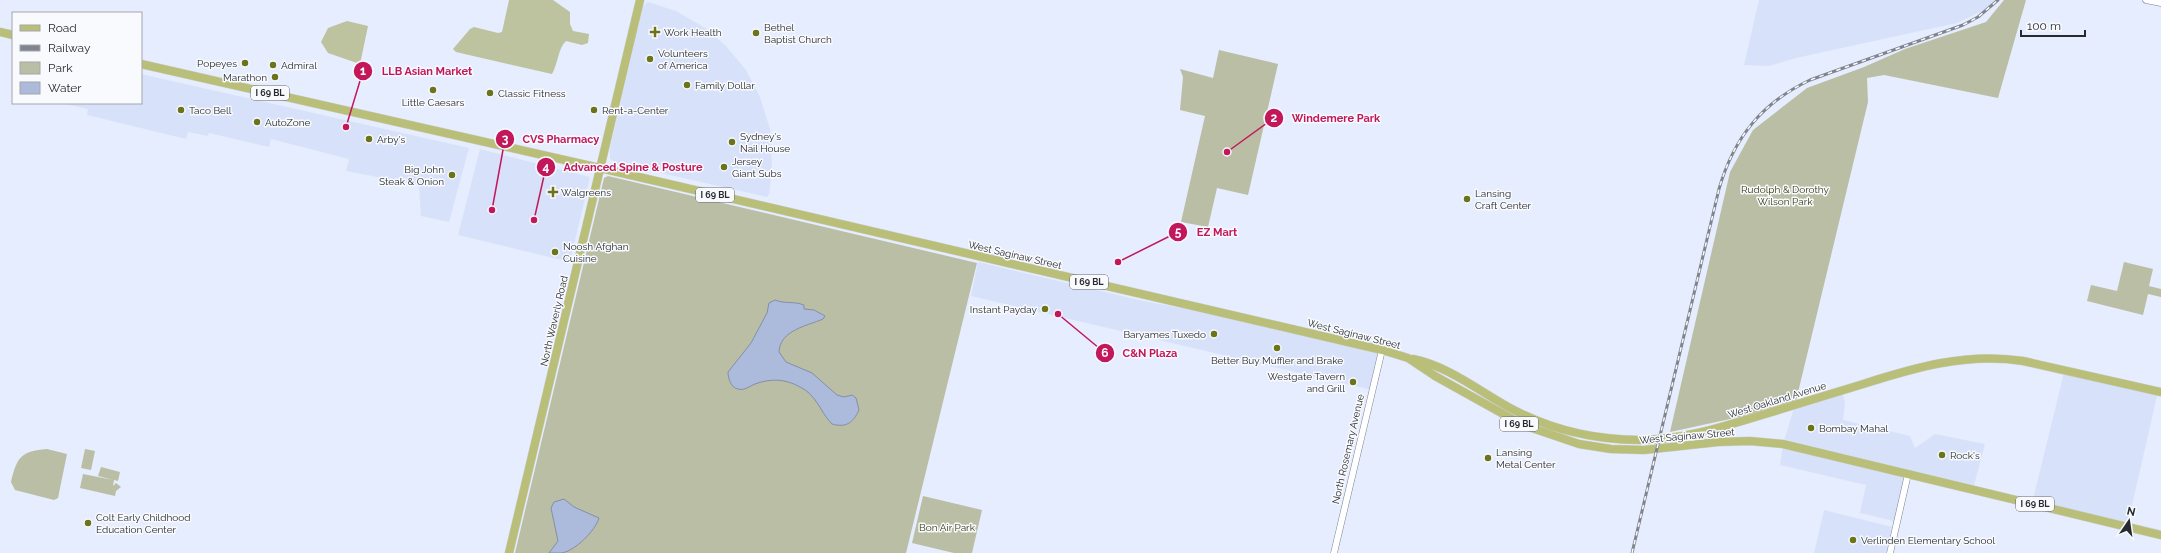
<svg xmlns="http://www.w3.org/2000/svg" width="2161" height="553" viewBox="0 0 2161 553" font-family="Raleway,sans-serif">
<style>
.built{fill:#d7e2fa}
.green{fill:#babea5}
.forest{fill:#bdc39f}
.water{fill:#acbadb;stroke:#848fa8}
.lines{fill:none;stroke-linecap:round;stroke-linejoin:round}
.minor-casing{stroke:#7a8090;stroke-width:7}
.major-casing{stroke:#cfd0d1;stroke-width:9}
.minor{stroke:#fff;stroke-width:6}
.major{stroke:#b9bf79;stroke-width:8}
.rail-casing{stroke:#7f848f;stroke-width:3}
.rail{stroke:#f8fafd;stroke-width:1.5;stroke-dasharray:4.5;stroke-linecap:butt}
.poi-dot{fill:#6b731b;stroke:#f8fafd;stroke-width:1.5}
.labels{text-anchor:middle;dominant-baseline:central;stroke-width:3;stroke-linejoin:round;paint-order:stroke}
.shield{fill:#f8fafd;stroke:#66686e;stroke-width:1}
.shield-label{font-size:9px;font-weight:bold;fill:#272a30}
.poi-label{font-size:10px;fill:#272a30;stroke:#f8fafd;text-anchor:start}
.park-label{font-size:10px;fill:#363a0f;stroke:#f8fafd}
.street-label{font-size:10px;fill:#272a30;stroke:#f8fafd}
.leader{fill:none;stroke:#c2185b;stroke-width:1.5}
.callout-dot{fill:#c2185b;stroke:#f8fafd;stroke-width:1.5}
.mark-label{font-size:12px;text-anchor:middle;font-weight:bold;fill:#fff}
.callout-label{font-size:11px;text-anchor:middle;font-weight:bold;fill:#c2185b;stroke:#f8fafd;stroke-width:3;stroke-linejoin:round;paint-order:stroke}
</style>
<rect width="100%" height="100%" fill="#e5edfe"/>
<path class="built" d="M1759,0H1997L1986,9L1957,23L1796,58L1769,66L1744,65Z
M648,2L676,11L707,29L726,46L746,70L760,97L770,129L772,168L769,194L767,197L617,163L610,159V148L643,6Z
M141,74L469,148L449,222L421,216L419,185L346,171L349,159L271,139L269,147L209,133L208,136L188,132L186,139L87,115L88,109L65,104L141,103Z
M480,149L590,177L570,262L458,235Z
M978,262L1143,301L1261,322L1382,350L1372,390L971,296Z
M2065,369L2158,392L2127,527L2032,503Z
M1842,390L1845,404L1843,420L1910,436L1915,448L1935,434L1985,444L1973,489L1908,474L1897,525L1890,520L1860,513L1866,485L1780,465L1783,444L1795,405Z
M1824,510L1892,527L1886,553H1814Z"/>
<path class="green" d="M2004,0H2026L1998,98L1884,75L1867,78L1868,102L1795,405L1670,432L1730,172L1753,130L1807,88L1864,67L1905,49L1986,22Z
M1219,50L1278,64L1248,195L1217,188L1208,227L1181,222L1205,116L1180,110L1183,77L1180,69L1213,78Z
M608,176L977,263L906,553H515L604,178Z
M2124,262L2153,269L2149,286L2161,289V297L2148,294L2143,315L2087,301L2091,285L2117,291Z
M47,449L67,454L58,498L54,500L15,490L11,482C17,457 21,451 47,449Z
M85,449L95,451L91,470L81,468Z
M101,467L120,472L118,481L114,480L113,486L116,483L121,487L116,491L115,496L80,488L83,474L113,480L98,476Z
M923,496L982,510L972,553H954L912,543Z"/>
<path class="forest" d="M509,0H553L570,12V24L573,31L589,34L588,43L582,45L566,41C558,48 558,64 552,74L456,52L453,49L470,29L474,27L498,33L502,32Z
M347,21L368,26L360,64L328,53L321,42L328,28Z"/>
<path class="water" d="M775,300C784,304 794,301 804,305V309L814,310L825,316L823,319C807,326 780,330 779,352L786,362L812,373L837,395L844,397L852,395L856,398L859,410C853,423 846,428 832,424C820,412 817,395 800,387C786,379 771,378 755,384C750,386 744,391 738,389C731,388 728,378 728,372L751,343L767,313L769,303Z
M564,499L574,507L599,518C595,531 576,550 562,553C559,553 553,553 549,553L558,541L551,508L554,502Z"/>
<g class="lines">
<defs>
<path id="minor" d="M2146,0L2161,3
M1334,553L1382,350
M1890,553L1908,474"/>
<path id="major" d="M0,32L13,35
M141,64L613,171L1382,350L1408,358L1435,376L1523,425L1579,444L1611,449L1644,450L1718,442L1750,441L1783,444L2161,535
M1413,359C1448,366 1479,391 1510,408C1549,429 1595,440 1640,440C1679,440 1715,429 1752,418C1788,407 1824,396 1860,385C1913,368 1966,352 2023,361L2161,392
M509,553L640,0"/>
</defs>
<use href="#minor" class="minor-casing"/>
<use href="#major" class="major-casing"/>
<use href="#minor" class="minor"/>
<use href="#major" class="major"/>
<defs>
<path id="rail" d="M1632,553L1719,189C1734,137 1762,103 1810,80L1963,25L1978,17L1998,0"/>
</defs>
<use href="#rail" class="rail-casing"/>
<use href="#rail" class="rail"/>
</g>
<g class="poi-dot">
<path d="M653 26h4v4h4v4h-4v4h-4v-4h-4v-4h4z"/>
<circle cx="756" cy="33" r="4"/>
<circle cx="650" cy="59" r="4"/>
<circle cx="245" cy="63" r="4"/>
<circle cx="273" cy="65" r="4"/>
<circle cx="275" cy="77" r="4"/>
<circle cx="687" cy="85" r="4"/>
<circle cx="433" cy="90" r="4"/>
<circle cx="490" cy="93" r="4"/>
<circle cx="181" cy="110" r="4"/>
<circle cx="594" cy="110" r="4"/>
<circle cx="257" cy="122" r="4"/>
<circle cx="369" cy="139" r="4"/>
<circle cx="732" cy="142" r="4"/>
<circle cx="724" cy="167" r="4"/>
<circle cx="452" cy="175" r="4"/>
<path d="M551 186h4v4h4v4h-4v4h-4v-4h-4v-4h4z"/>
<circle cx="1467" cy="199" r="4"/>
<circle cx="555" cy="252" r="4"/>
<circle cx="1045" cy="309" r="4"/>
<circle cx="1214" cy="334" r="4"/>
<circle cx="1277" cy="348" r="4"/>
<circle cx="1353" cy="382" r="4"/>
<circle cx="1811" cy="428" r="4"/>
<circle cx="1942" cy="455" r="4"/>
<circle cx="1488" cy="458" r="4"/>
<circle cx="88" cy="523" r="4"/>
<circle cx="1853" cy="540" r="4"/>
</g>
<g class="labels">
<g class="shield">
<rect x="251" y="86" width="38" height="14" rx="3"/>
<rect x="696" y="188" width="38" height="14" rx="3"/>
<rect x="1070" y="275" width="38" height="14" rx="3"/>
<rect x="1500" y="417" width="38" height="14" rx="3"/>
<rect x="2016" y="497" width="38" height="14" rx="3"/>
</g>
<g class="shield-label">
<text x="270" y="93">I 69 BL</text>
<text x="715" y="195">I 69 BL</text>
<text x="1089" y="282">I 69 BL</text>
<text x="1519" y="424">I 69 BL</text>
<text x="2035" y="504">I 69 BL</text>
</g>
<g class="poi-label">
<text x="764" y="27">Bethel<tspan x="764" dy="12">Baptist Church</tspan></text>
<text x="664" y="32">Work Health</text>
<text x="658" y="53">Volunteers<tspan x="658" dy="12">of America</tspan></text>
<text x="237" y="63" text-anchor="end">Popeyes</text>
<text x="281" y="65">Admiral</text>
<text x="267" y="77" text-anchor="end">Marathon</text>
<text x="695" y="85">Family Dollar</text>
<text x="498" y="93">Classic Fitness</text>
<text x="433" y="102" text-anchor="middle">Little Caesars</text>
<text x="189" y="110">Taco Bell</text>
<text x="602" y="110">Rent-a-Center</text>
<text x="265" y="122">AutoZone</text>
<text x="740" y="136">Sydney's<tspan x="740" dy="12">Nail House</tspan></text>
<text x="377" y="139">Arby's</text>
<text x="732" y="161">Jersey<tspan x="732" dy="12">Giant Subs</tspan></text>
<text x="444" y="169" text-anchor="end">Big John<tspan x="444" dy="12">Steak &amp; Onion</tspan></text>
<text x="561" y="192">Walgreens</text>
<text x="1475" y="193">Lansing<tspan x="1475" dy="12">Craft Center</tspan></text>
<text x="563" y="246">Noosh Afghan<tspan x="563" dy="12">Cuisine</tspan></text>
<text x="1037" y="309" text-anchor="end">Instant Payday</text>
<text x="1206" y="334" text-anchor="end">Baryames Tuxedo</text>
<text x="1277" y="360" text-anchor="middle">Better Buy Muffler and Brake</text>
<text x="1345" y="376" text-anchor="end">Westgate Tavern<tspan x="1345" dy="12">and Grill</tspan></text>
<text x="1819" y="428">Bombay Mahal</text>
<text x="1496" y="452">Lansing<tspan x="1496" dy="12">Metal Center</tspan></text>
<text x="1950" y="455">Rock's</text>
<text x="96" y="517">Colt Early Childhood<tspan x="96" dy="12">Education Center</tspan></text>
<text x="1861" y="540">Verlinden Elementary School</text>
</g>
<g class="park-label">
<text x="1785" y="189">Rudolph &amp; Dorothy<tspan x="1785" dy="12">Wilson Park</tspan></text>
<text x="947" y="527">Bon Air Park</text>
</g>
<g class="street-label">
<text transform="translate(1015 255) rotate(13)">West Saginaw Street</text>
<text transform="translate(554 321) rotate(-77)">North Waverly Road</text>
<text transform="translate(1354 334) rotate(14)">West Saginaw Street</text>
<text transform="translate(1777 400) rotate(-17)">West Oakland Avenue</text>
<text transform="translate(1687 436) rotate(-5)">West Saginaw Street</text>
<text transform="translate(1348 449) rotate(-77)">North Rosemary Avenue</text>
</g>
</g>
<path class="leader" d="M346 127L363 71M1227 152L1274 118M492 210L505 139M534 220L546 167M1118 262L1178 232M1058 314L1105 353"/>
<g class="callout-dot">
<circle cx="346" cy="127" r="4"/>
<circle cx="1227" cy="152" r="4"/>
<circle cx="492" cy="210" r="4"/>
<circle cx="534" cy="220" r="4"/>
<circle cx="1118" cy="262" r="4"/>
<circle cx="1058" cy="314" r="4"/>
<circle cx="363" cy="71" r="10"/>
<circle cx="1274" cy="118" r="10"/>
<circle cx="505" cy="139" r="10"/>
<circle cx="546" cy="167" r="10"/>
<circle cx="1178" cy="232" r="10"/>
<circle cx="1105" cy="353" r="10"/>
</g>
<g class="mark-label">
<text x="363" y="75">1</text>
<text x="1274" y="122">2</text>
<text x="505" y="143">3</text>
<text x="546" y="171">4</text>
<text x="1178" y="236">5</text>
<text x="1105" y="357">6</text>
</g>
<g class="callout-label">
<text x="427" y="75">LLB Asian Market</text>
<text x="1336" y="122">Windemere Park</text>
<text x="561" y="143">CVS Pharmacy</text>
<text x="633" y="171">Advanced Spine &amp; Posture</text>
<text x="1217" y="236">EZ Mart</text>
<text x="1150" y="357">C&amp;N Plaza</text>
</g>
<rect x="12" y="12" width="130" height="92" fill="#f8fafd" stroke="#a4a7ab"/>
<rect x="20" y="25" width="20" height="6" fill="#b9bf79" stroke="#a4a7ab"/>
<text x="48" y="32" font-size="12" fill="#272a30">Road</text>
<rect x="20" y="45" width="20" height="6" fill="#7f848f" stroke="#a4a7ab"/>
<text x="48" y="52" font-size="12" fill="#272a30">Railway</text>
<rect x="20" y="62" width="20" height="12" fill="#babea5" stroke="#a4a7ab"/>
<text x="48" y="72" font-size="12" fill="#272a30">Park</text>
<rect x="20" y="82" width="20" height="12" fill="#acbadb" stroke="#a4a7ab"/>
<text x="48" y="92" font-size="12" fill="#272a30">Water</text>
<g transform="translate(2129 521) rotate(13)" stroke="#f8fafd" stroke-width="3" paint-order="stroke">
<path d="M0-3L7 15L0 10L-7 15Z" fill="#272a30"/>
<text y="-6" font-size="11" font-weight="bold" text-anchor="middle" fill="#272a30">N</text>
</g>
<path d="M2021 30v6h64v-6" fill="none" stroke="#272a30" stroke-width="2"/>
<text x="2027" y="30" font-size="12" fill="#272a30" stroke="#f8fafd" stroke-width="3" paint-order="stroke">100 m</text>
</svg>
